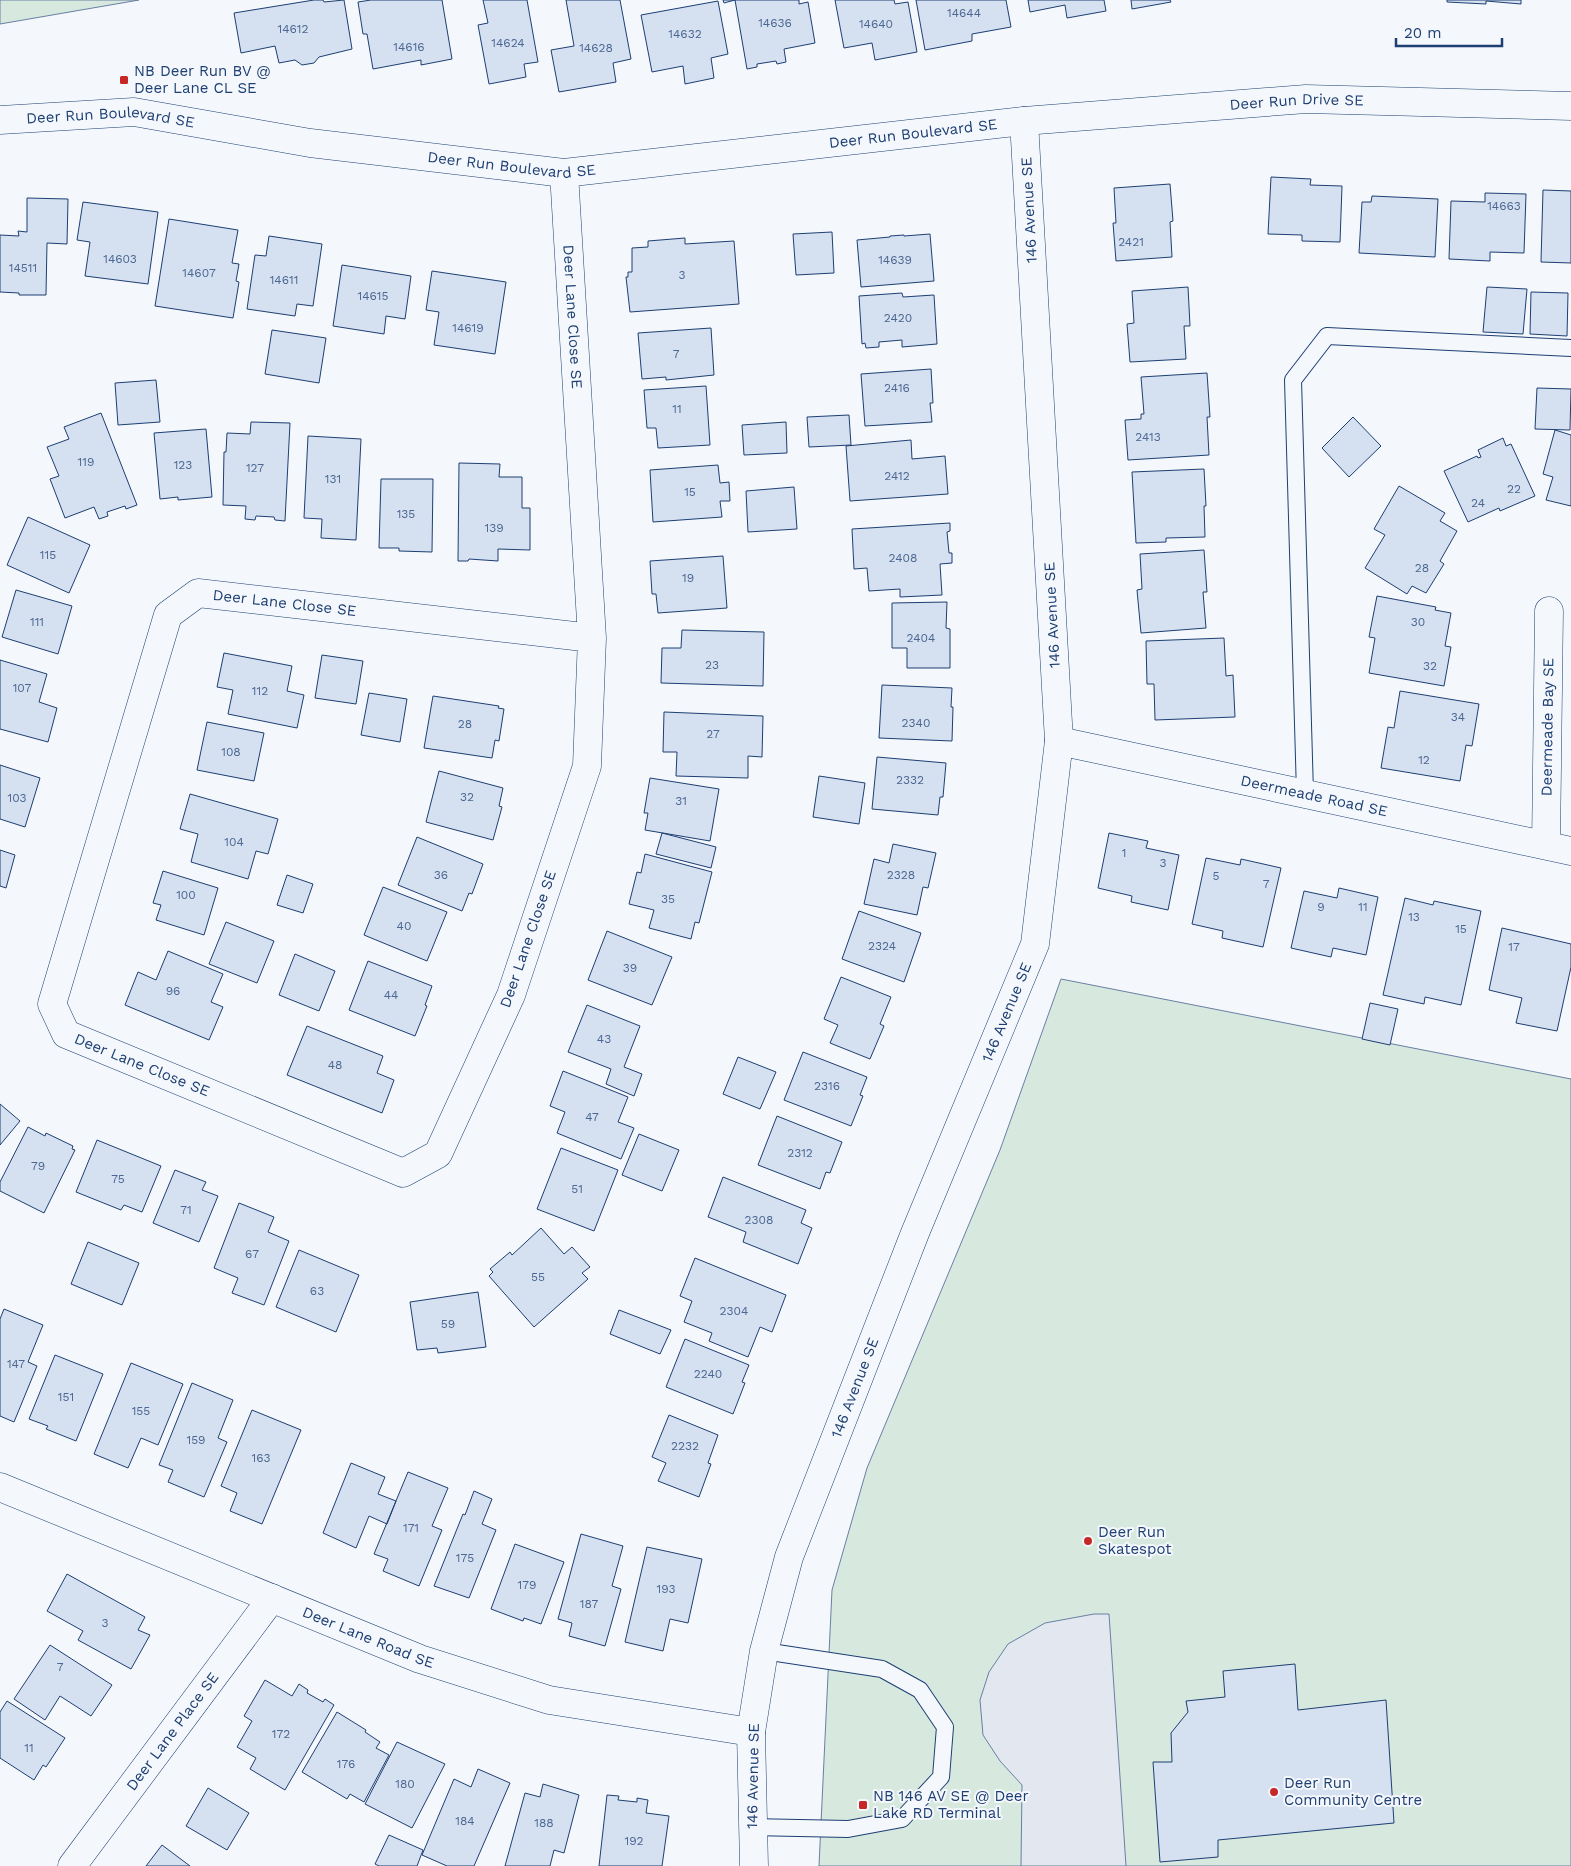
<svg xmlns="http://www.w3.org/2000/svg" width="1571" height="1866" viewBox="0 0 1571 1866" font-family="'Work Sans',sans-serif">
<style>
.green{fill:#d7e8df;stroke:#687fa3}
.parking{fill:#e3e8f0;stroke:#687fa3}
.building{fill:#d5e0f0;stroke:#1d3f73}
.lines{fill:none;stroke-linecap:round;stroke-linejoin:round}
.service-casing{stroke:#1d3f73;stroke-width:18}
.minor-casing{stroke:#1d3f73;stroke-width:29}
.tertiary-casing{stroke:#1d3f73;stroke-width:29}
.service{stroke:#f4f7fb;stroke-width:16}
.minor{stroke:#f4f7fb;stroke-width:28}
.tertiary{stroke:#f4f7fb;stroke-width:28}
.poi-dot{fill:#c62828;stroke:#f4f7fb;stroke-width:2}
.labels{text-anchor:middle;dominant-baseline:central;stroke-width:4;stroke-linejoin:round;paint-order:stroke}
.number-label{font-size:12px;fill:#4b6792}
.poi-label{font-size:15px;fill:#1d3f73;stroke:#f4f7fb;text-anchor:start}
.street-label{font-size:15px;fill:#1d3f73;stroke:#f4f7fb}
</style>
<rect width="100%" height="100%" fill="#f4f7fb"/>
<path class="green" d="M0,0H139L0,24Z
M1061,979L1571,1079V1866H819L832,1590L867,1468L1000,1150Z"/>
<path class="parking" d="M1094,1614H1109L1126,1866H1021L1022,1785L1000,1761L983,1735L980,1700L989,1672L1008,1644L1045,1623Z"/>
<path class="building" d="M314,0H323L324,2L344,0L352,49L319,57L314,63L302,65L295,60L279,63L275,46L241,53L234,13Z
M371,0H442L452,59L421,65V60L373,69L367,34H363L358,2Z
M483,0H527L538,62L524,64L526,77L489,84L478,25L488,23Z
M566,0H620L631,59L613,63L616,82L559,92L551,50L574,46Z
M723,0H799V4L808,2L815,43L784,49L786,62L777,64L776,61L757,64V67L747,69L735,0L724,3Z
M835,0H894L895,4L908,2L917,52L875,60L872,43L844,48Z
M916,0H1006L1011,27L972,34V41L925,50Z
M1028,0H1104L1106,11L1067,18L1065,5L1030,12Z
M1131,0H1170L1171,2L1132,9Z
M1447,0H1521V4L1486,1V4L1447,2Z
M718,1L728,54L711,58L714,78L685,84L683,66L652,72L641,15Z
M1271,177L1311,179L1310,185L1342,186L1340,242L1302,241V235L1268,234Z
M1170,184L1173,221L1170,222L1172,257L1116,261L1113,223H1116L1114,188Z
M1543,190L1571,191V263L1541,262Z
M1485,193L1526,194L1524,253L1490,252V261L1449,259L1451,201L1485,202Z
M1372,196L1438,199L1435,257L1359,253L1362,202H1371Z
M27,198L68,199L67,244L47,243L46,295H19V293L0,292V235L19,236L18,231L27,232Z
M83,202L158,212L148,284L85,276L90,242L77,240Z
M169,219L238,230L232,263L239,264L236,281L239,282L233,318L155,306Z
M832,232L834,273L796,275L793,234Z
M930,234L934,281L861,287L857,240L890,237V236L904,235V236Z
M269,236L322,244L313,306L297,304L295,316L247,309L255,255L266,256Z
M685,238V244L734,241L739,304L630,312L626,277H628V272H632V248L648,247V241Z
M342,265L411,276L405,319L386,316L384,334L333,326Z
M432,271L506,282L495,354L434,345L439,312L426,310Z
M1188,287L1190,326H1184L1186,359L1130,362L1127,324L1134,323L1132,291Z
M1487,287L1527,289L1523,334L1483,332Z
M1531,292L1568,293L1567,336L1530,334Z
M902,293L903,297L934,295L937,344L902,347V340L879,342V347L866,348L865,343L862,344L859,296Z
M711,328L714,375L666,380V377L642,379L638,333Z
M272,330L326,338L319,383L265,374Z
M931,369L933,403H930L932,422L865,426L861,374Z
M1207,373L1210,417H1207L1209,455L1128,460L1125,420L1141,419V414H1144L1141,377Z
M156,380L160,422L118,425L115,383Z
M706,386L710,445L658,448L656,428H647L644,390Z
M1537,388L1571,389L1570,430L1535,429Z
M101,413L137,505L126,509L125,506L107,512L108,516L99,519L94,507L65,518L50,479L59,476L47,447L69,439L64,427Z
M849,415L851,445L809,447L807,417Z
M1353,417L1381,446L1349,477L1322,448Z
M251,422L290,423L285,521L275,520L274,517L256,516L255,520L245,519L246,506L223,505L224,452H226L227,433L250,434Z
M786,422L787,453L744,455L742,425Z
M206,429L212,497L178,500V497L160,499L154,433Z
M1555,430L1571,435V506L1546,500L1553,477L1543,474Z
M308,436L361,439L356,540L321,538L322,519L304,518Z
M1503,438L1506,446L1511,444L1535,496L1500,511L1499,508L1468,522L1444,471L1477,456L1478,458L1481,457L1478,450Z
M911,440L912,459L945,456L948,494L850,501L846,446Z
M459,463L500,464L499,477H522V508H530V550L498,549V561L469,559L468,561H458Z
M718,465L720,483L729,482L730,501H720L722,517L653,522L650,470Z
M1204,469L1206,506H1204L1205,537L1166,538V542L1136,543L1132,472Z
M381,479H433L432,552L399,551V548H379Z
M1399,486L1445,513L1440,521L1457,531L1440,561L1444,564L1426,593L1412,586L1407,594L1365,568L1385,535L1374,529Z
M794,487L797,529L748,532L746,491Z
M28,517L90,545L69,593L7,565Z
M950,523V531L947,532L949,553H952V563L940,564L942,595L900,597V589L869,591L867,568L854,569L852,529Z
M1204,550L1207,592H1203L1206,628L1141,633L1137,590L1142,589L1140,554Z
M723,556L727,608L658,613L656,594H652L650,561Z
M16,590L72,606L58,654L2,637Z
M1377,596L1436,607L1435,610L1451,613L1445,646L1451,647L1444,686L1369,673L1375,638L1369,637Z
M947,602L946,628L950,629V668H907V648H892V603Z
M682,630L764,632L763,686L661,683L662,648H681Z
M1224,638L1226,676L1233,675L1235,717L1155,720L1154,684H1147L1146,641Z
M224,653L292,666L287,691L304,695L297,728L228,714L233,690L217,687Z
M322,655L363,661L356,704L315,698Z
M0,660L47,674L39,702L57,708L48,742L0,729Z
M882,685L952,688L951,707H953L952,741L879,738Z
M1400,691L1479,704L1472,746L1466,745L1460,781L1381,768L1388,727L1394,728Z
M369,693L407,699L400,742L361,735Z
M433,696L499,706L498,708L504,709L499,741L495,740L492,758L424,748Z
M664,712L763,716L762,757L748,756V778L676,776L677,752H663Z
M207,722L264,733L254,781L197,770Z
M877,757L946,763L943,797H940L938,815L872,809Z
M0,765L40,778L25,827L0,819Z
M439,771L503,788L499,806L502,807L493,840L426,822Z
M819,776L865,783L859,824L813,817Z
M650,778L719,789L710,841L645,830L648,813H644Z
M190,794L278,819L268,854L256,851L248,879L191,862L198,834L180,829Z
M662,833L716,847L711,868L656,854Z
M1109,833L1148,841L1146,848L1179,855L1168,910L1131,902L1132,896L1098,888Z
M417,837L483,864L472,894L469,893L462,911L398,885Z
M893,844L936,853L928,888L923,887L917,915L864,904L874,859L889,863Z
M0,850L15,855L6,888L0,886Z
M645,854L712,872L699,923L695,922L691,939L649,928L654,910L629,904L637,872L641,873Z
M1206,858L1240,865L1241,859L1281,868L1263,947L1222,938L1223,931L1192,924Z
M163,871L218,888L204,935L156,920L161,905L153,903Z
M287,875L313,884L303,913L277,905Z
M383,887L447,912L427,961L364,935Z
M1339,888L1378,897L1366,955L1333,948L1331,957L1291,948L1304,891L1337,898Z
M1405,898L1433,905L1434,901L1481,911L1461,1005L1425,997L1424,1004L1383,995Z
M859,911L921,933L904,982L842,959Z
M226,922L274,941L257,983L209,964Z
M1502,928L1571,944V967L1557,1031L1516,1023L1522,998L1489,990Z
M607,931L672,957L652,1005L588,980Z
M168,951L223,974L211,1002L223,1007L209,1040L125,1005L138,972L156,980Z
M295,954L335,971L319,1011L279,995Z
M368,961L432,986L425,1005L427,1006L415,1036L349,1010Z
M841,977L891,997L880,1024L884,1026L870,1059L830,1043L838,1025L824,1019Z
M1370,1003L1398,1009L1390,1045L1362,1039Z
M587,1005L640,1026L624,1067L642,1074L634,1096L606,1084L611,1069L568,1052Z
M307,1026L383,1056L377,1073L394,1080L382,1113L287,1075Z
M803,1052L867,1077L860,1095L863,1096L851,1126L784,1100Z
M738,1057L776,1072L760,1109L723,1094Z
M563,1071L628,1097L618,1122L634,1128L621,1159L557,1133L565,1112L550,1106Z
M0,1104L20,1121L0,1145Z
M777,1116L842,1142L830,1173L826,1172L820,1189L758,1165Z
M28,1127L45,1136L46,1133L73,1146L72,1149L75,1150L44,1213L0,1191V1182Z
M639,1134L679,1150L662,1191L622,1175Z
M97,1140L161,1166L142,1212L124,1205L121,1210L76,1192Z
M561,1148L618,1170L594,1231L537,1209Z
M175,1170L206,1182L202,1190L218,1196L199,1242L153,1223Z
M723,1177L806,1210L801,1223L812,1228L798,1264L743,1242L746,1232L708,1217Z
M239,1203L274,1217L268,1232L289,1241L264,1305L232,1293L238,1278L214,1268Z
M541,1228L564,1254L572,1247L590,1267L582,1273L588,1279L534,1327L489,1276L493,1272L490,1269L510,1252L512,1255Z
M88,1242L139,1263L122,1305L71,1284Z
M299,1250L359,1275L336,1332L276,1307Z
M695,1258L786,1295L772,1332L760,1327L748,1357L709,1341L712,1333L684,1322L692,1301L680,1296Z
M478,1292L486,1347L438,1353L437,1348L417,1350L410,1302Z
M4,1309L43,1325L28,1362L37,1366L14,1422L0,1416V1319Z
M619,1310L671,1330L660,1354L610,1334Z
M685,1339L749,1365L742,1382L745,1383L733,1414L666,1387Z
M55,1355L103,1374L76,1441L46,1429L48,1426L29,1419Z
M131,1363L183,1384L158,1445L141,1438L128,1468L94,1454Z
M192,1383L233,1400L218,1438L227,1442L204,1497L168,1482L173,1470L159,1465Z
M252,1410L301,1430L262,1524L230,1511L237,1493L221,1486Z
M669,1415L718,1435L708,1463L711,1464L699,1497L658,1481L666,1463L652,1457Z
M351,1463L385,1477L378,1494L396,1501L387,1524L369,1516L356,1548L323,1533Z
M408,1472L448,1488L432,1526L442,1530L419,1586L383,1571L388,1559L374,1554Z
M474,1491L492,1499L482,1524L496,1530L469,1598L434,1586L463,1514L465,1515Z
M581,1534L623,1546L612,1586L621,1589L605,1646L569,1636L572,1623L558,1619Z
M515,1544L564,1562L541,1624L524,1618L523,1621L491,1609Z
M647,1547L702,1559L688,1623L670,1619L663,1651L625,1642Z
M67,1574L145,1617L138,1630L150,1635L131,1669L78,1640L83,1631L47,1611Z
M50,1645L112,1685L91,1716L60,1696L45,1720L14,1699Z
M1295,1664L1298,1710L1386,1700L1394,1823L1218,1840V1857L1160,1862L1153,1762H1172L1171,1733L1188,1712L1186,1701L1225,1697L1223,1671Z
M265,1680L292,1696L299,1684L308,1690L307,1693L323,1702L325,1699L334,1705L285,1790L250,1769L256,1758L237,1747L252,1721L244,1716Z
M7,1701L65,1738L46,1767L43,1765L34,1780L0,1758V1712Z
M337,1712L366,1730L365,1732L380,1742L376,1748L389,1755L364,1802L350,1794L347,1799L302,1772Z
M397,1742L445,1764L412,1828L365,1804Z
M478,1769L510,1783L474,1866H447L422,1855L454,1779L471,1787Z
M543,1784L579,1795L564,1853L554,1850L550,1866H505L525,1793L540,1797Z
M208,1788L249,1813L227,1850L186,1826Z
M607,1795L619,1796L618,1800L637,1802V1798L648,1800L646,1813L669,1816L662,1866H599Z
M389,1835L423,1850L417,1866H379L375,1864Z
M162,1845L190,1866H146Z"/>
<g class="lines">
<defs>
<path id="service" d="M1305,793L1293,380L1327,336L1571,348
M752,1827L848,1829L902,1819L941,1777L945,1727L920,1690L882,1669L764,1651"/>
<g id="minor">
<path id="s1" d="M564,173L592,638L587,766L511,995L438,1154L403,1173L66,1034L52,1004L168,615L198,593L592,638"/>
<path id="s2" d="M1059,741L1571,851"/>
<path id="s3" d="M1546,845L1549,611"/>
<path id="s4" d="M0,1487L420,1659L549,1700L751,1732"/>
<path id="s5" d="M72,1866L272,1598"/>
</g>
<g id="tertiary">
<path id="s6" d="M0,120L134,112L310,143L564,173L1024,121L1306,99L1571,106"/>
<path id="s7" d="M754,1866L751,1732L764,1651L789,1557L915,1233L1035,944L1059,741L1024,121"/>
</g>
</defs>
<use href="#service" class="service-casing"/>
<use href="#minor" class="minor-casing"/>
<use href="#tertiary" class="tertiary-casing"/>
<use href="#service" class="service"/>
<use href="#minor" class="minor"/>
<use href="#tertiary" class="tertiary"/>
</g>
<g class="poi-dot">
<rect x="119" y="75" width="10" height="10" rx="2.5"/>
<circle cx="1088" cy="1541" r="5"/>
<circle cx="1274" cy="1792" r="5"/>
<rect x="858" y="1800" width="10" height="10" rx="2.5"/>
</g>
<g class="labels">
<g class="number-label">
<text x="964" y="13">14644</text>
<text x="775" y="23">14636</text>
<text x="876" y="24">14640</text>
<text x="293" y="29">14612</text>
<text x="685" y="34">14632</text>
<text x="508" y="43">14624</text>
<text x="409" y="47">14616</text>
<text x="596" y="48">14628</text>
<text x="1504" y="206">14663</text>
<text x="1131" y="242">2421</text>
<text x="120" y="259">14603</text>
<text x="895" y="260">14639</text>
<text x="23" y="268">14511</text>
<text x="199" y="273">14607</text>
<text x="682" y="275">3</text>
<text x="284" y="280">14611</text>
<text x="373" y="296">14615</text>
<text x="898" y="318">2420</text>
<text x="468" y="328">14619</text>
<text x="676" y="354">7</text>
<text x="897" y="388">2416</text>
<text x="677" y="409">11</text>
<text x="1148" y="437">2413</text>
<text x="86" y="462">119</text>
<text x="183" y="465">123</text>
<text x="255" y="468">127</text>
<text x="897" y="476">2412</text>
<text x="333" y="479">131</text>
<text x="1514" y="489">22</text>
<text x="690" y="492">15</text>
<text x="1478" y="503">24</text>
<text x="406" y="514">135</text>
<text x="494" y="528">139</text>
<text x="48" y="555">115</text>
<text x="903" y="558">2408</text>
<text x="1422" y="568">28</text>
<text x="688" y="578">19</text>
<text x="37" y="622">111</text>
<text x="1418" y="622">30</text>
<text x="921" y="638">2404</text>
<text x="712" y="665">23</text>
<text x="1430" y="666">32</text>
<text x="22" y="688">107</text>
<text x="260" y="691">112</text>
<text x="1458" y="717">34</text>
<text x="916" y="723">2340</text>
<text x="465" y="724">28</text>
<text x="713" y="734">27</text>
<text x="231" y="752">108</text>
<text x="1424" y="760">12</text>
<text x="910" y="780">2332</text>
<text x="467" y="797">32</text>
<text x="17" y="798">103</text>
<text x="681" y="801">31</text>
<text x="234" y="842">104</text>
<text x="1124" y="853">1</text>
<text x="1163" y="863">3</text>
<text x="441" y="875">36</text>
<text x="901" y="875">2328</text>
<text x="1216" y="876">5</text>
<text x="1266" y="884">7</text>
<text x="186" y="895">100</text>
<text x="668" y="899">35</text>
<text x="1321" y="907">9</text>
<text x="1363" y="907">11</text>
<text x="1414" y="917">13</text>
<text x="404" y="926">40</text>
<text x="1461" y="929">15</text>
<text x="882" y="946">2324</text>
<text x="1514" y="947">17</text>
<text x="630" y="968">39</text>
<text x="173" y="991">96</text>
<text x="391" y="995">44</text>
<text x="604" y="1039">43</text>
<text x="335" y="1065">48</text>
<text x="827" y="1086">2316</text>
<text x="592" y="1117">47</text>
<text x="800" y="1153">2312</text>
<text x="38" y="1166">79</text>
<text x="118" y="1179">75</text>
<text x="577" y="1189">51</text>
<text x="186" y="1210">71</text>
<text x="759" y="1220">2308</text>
<text x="252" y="1254">67</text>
<text x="538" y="1277">55</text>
<text x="317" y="1291">63</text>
<text x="734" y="1311">2304</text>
<text x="448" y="1324">59</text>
<text x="16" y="1364">147</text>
<text x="708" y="1374">2240</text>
<text x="66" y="1397">151</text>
<text x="141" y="1411">155</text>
<text x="196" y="1440">159</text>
<text x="685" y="1446">2232</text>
<text x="261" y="1458">163</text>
<text x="411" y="1528">171</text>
<text x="465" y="1558">175</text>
<text x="527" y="1585">179</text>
<text x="666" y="1589">193</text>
<text x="589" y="1604">187</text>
<text x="105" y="1623">3</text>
<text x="60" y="1667">7</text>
<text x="281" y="1734">172</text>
<text x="29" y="1748">11</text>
<text x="346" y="1764">176</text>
<text x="405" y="1784">180</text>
<text x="465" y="1821">184</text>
<text x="544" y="1823">188</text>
<text x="634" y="1841">192</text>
</g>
<g class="poi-label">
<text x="134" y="71">NB Deer Run BV @<tspan x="134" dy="17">Deer Lane CL SE</tspan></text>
<text x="1098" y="1532">Deer Run<tspan x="1098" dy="17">Skatespot</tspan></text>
<text x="1284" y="1783">Deer Run<tspan x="1284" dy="17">Community Centre</tspan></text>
<text x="873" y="1796">NB 146 AV SE @ Deer<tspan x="873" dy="17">Lake RD Terminal</tspan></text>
</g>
<g class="street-label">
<text stroke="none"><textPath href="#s6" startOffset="1305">Deer Run Drive SE</textPath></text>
<text stroke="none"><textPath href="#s6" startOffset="111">Deer Run Boulevard SE</textPath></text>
<text stroke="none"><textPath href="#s6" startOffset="920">Deer Run Boulevard SE</textPath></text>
<text stroke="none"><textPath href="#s6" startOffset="516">Deer Run Boulevard SE</textPath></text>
<text transform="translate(1029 210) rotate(-93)">146 Avenue SE</text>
<text stroke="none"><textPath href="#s1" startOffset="144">Deer Lane Close SE</textPath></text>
<text stroke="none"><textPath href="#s1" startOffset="1978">Deer Lane Close SE</textPath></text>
<text transform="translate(1052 615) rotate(-93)">146 Avenue SE</text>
<text stroke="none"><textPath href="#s3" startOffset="118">Deermeade Bay SE</textPath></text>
<text stroke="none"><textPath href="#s2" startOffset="261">Deermeade Road SE</textPath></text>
<text transform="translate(528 939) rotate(-71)">Deer Lane Close SE</text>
<text stroke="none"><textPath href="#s7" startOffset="900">146 Avenue SE</textPath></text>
<text transform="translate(142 1065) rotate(22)">Deer Lane Close SE</text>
<text stroke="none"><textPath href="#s7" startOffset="495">146 Avenue SE</textPath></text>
<text stroke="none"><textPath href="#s4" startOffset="398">Deer Lane Road SE</textPath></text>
<text stroke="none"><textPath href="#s5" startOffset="168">Deer Lane Place SE</textPath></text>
<text transform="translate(753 1776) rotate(-89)">146 Avenue SE</text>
</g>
</g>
<path d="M1396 38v8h106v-8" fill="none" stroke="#1d3f73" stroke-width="2.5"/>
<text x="1404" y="38" font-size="15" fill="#1d3f73" stroke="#f4f7fb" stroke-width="4" paint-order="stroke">20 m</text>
</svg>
